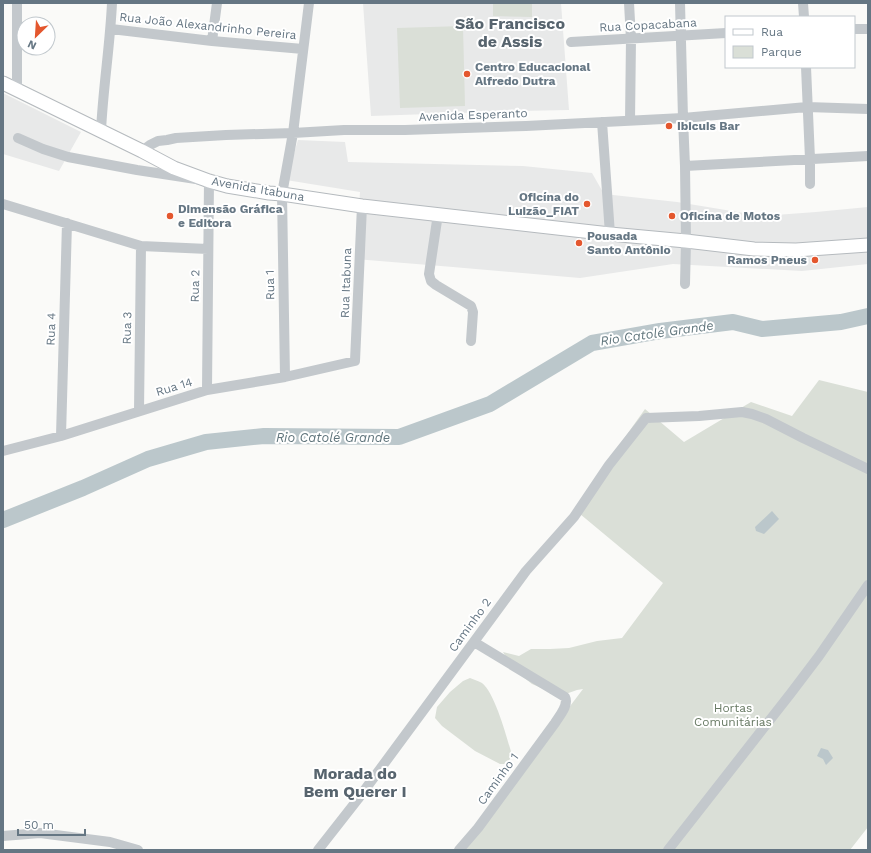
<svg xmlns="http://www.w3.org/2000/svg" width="871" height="853" viewBox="0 0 871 853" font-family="'Work Sans',sans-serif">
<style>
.built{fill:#e8e9e9}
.green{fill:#dadfd7}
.water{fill:#bbc7cb}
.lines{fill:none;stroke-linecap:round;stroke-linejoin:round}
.river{stroke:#bbc7cb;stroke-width:16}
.major-casing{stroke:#b5babe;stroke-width:15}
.minor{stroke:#c3c8cc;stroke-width:10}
.major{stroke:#fff;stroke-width:13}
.poi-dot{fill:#e4572e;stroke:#fff;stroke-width:1.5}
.labels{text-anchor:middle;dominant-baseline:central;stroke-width:4;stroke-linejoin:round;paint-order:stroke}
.street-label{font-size:12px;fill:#657683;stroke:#fff}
.poi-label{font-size:12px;font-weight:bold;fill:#657683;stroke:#fff;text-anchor:start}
.park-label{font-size:12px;fill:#687a64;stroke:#fff}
.water-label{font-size:13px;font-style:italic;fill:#60757c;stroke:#fff}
.district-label{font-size:16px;font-weight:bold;fill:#57646e;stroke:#fff}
</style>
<rect width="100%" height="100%" fill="#fafaf8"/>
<path class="built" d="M363,3H561L569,110L519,111L371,116Z
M3,93L81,132L59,171L3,154Z
M298,140L345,142L348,162L523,166L592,173L604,194L677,202L762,216L816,212L868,207V264L802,271L673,264L580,278L453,267L355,259L360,192L286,180Z"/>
<path class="green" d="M493,3H532V17L493,16Z
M463,26L465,106L400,108L397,28Z
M819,380L868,392V827L850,850H461L583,689L577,690L560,696L532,684L513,669L503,652L519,656L531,649H550L569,648L597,641L622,638L663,583L574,509L645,409L684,442L751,402L792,416Z
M470,678C474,680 479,681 482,683C495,693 507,738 512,755L507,764H500L475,751L442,726L435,718L437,707L450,692L463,681Z"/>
<path class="water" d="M772,511L779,519L764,534L756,531L755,527Z
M821,748L828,750L833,758L826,765L823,759L817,756Z"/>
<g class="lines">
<path class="river" d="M3,520L83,488L148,459L206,442L264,436L399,437L490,404L592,343L660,331L733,322L762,329L841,322L868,316"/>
<defs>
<path id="major" d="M3,83L142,151L174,168L209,181L227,186L269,193L282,194L362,206L610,234L686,241L754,249L796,250L868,245"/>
</defs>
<use href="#major" class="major-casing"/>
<path class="minor" d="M629,3L631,39L630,121
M680,3L683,118L685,166L686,241L685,284
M803,3L804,17
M111,29L212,41L303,49
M854,29H868
M212,41L217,3
M571,42L726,33
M806,67L810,159V184
M17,90V3
M602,122L610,234
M101,131C103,88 110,46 112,3
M18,138L43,149L68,157L137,170L209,181L207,390
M142,151L150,145L158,141L167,140L176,138L226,135L293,133L344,130H405L526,126L683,118L807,107L868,109
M685,166L868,156
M3,204L141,246L208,249
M438,214L429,274L431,281L436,285L471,306L473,312L471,341
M285,377L282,194L293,133L309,3
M139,411L141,246
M61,436L67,223
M3,451L61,436L207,390L285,377L355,361L362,206
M3,836L40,833L110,842L138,850
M318,850L358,799L490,620L526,571L574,517L609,465L646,418L699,416L742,412L752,414L766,419L803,438L868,469
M459,850L478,828L555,723C560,715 569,705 565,697L474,642
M668,850L791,693L819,656L868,585"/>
<use href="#major" class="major"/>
</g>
<g class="poi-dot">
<circle cx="467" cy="74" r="4"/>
<circle cx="669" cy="126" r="4"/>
<circle cx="587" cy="204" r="4"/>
<circle cx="170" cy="216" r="4"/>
<circle cx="672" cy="216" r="4"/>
<circle cx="579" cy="243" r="4"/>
<circle cx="815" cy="260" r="4"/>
</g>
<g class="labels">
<g class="street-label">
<text transform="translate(648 25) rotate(-3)">Rua Copacabana</text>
<text transform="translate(208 26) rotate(6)">Rua João Alexandrinho Pereira</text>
<text transform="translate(473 115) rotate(-2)">Avenida Esperanto</text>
<text transform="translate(258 189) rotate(10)">Avenida Itabuna</text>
<text transform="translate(346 283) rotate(-88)">Rua Itabuna</text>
<text transform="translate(270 285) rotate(-91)">Rua 1</text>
<text transform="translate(195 286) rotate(-89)">Rua 2</text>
<text transform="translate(127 328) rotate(-89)">Rua 3</text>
<text transform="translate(51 329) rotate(-88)">Rua 4</text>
<text transform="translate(174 387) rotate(-17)">Rua 14</text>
<text transform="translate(470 625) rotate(-54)">Caminho 2</text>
<text transform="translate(498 779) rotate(-54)">Caminho 1</text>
</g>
<g class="poi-label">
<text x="475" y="67">Centro Educacional<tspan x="475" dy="14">Alfredo Dutra</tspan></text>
<text x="677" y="126">Ibicuis Bar</text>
<text x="579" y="197" text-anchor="end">Oficína do<tspan x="579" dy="14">Luizão_FIAT</tspan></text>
<text x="178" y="209">Dimensão Gráfica<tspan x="178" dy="14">e Editora</tspan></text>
<text x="680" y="216">Oficína de Motos</text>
<text x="587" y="236">Pousada<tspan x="587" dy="14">Santo Antônio</tspan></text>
<text x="807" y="260" text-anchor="end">Ramos Pneus</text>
</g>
<g class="park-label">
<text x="733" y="708">Hortas<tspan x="733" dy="14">Comunitárias</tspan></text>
</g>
<g class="water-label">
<text transform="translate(657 333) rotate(-8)">Rio Catolé Grande</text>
<text x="333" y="437">Rio Catolé Grande</text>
</g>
<g class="district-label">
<text x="510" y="23">São Francisco<tspan x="510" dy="18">de Assis</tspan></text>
<text x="355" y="773">Morada do<tspan x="355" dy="18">Bem Querer I</tspan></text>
</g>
</g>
<rect width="871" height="853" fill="none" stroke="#657683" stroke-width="8"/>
<rect x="725" y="16" width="130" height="52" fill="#ffffff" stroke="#c1c8cd"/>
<rect x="733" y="29" width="20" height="6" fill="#ffffff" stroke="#c1c8cd"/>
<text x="761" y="36" font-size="12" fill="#657683">Rua</text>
<rect x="733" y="46" width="20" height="12" fill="#dadfd7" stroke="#c1c8cd"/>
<text x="761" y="56" font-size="12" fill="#657683">Parque</text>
<g transform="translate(36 36) rotate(205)"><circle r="19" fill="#ffffff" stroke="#c1c8cd"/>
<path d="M0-3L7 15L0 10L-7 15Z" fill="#e4572e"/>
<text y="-6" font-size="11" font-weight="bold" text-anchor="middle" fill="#657683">N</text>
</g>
<path d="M18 829v6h67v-6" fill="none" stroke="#657683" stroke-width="2"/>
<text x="24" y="829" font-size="12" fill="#657683" stroke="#ffffff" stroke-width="3" paint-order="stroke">50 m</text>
</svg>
